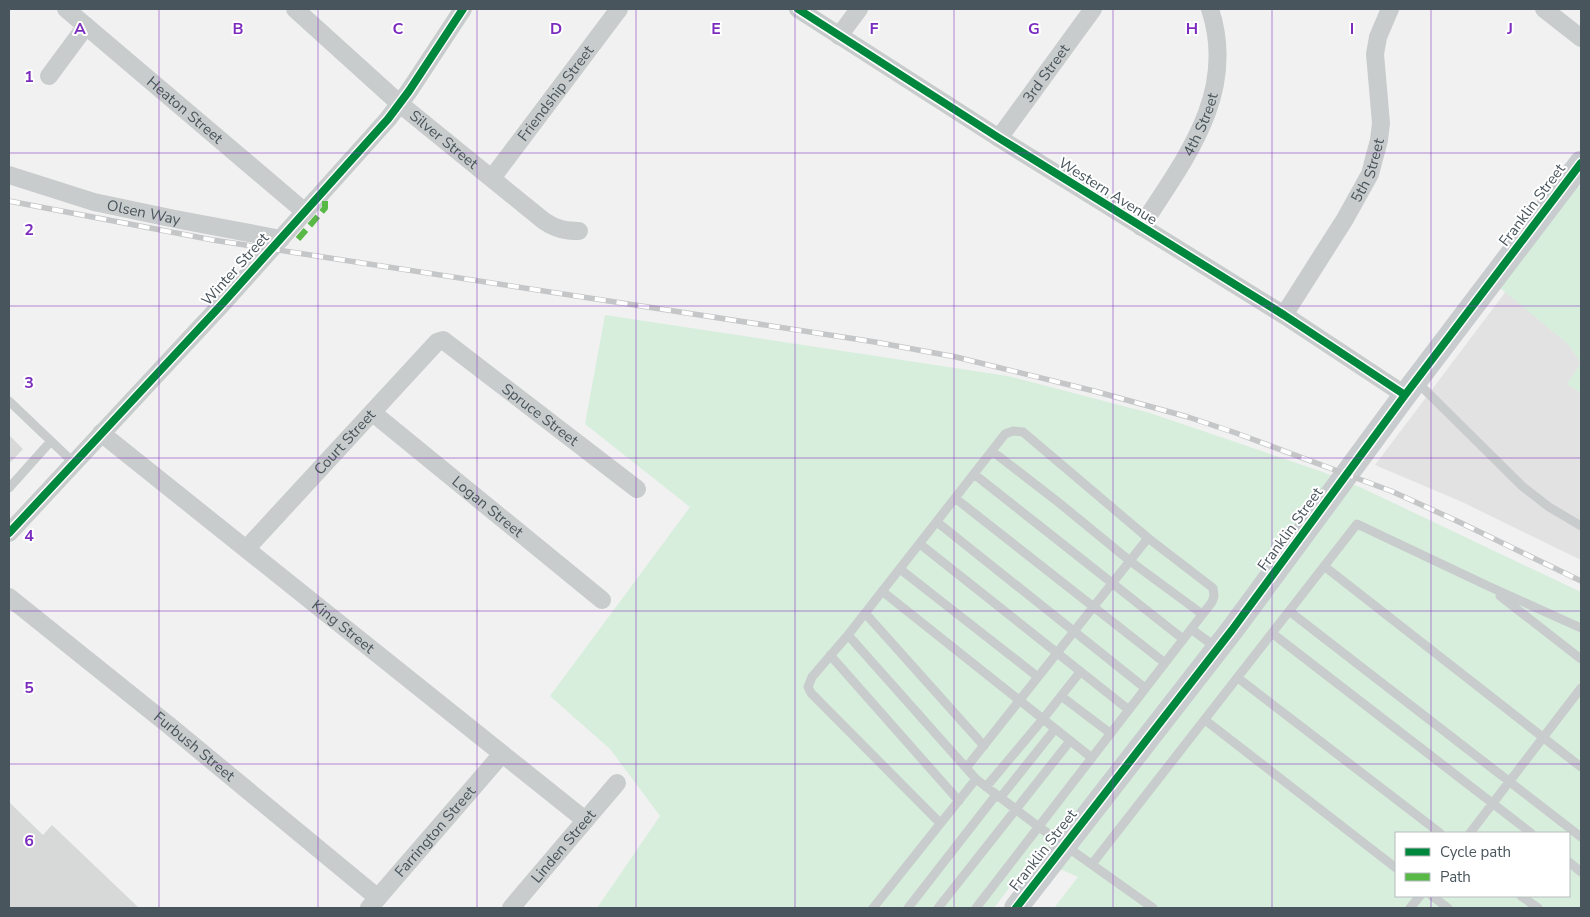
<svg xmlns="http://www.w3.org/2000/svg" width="1590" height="917" viewBox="0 0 1590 917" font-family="'Nunito Sans',sans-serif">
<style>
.education{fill:#e3e2e2}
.green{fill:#d7eedd;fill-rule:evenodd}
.building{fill:#d7d9d9}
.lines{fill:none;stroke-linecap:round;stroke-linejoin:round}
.lane{stroke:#c9cccc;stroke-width:9}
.street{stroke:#c9cccc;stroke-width:18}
.secondary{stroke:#c9ccce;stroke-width:24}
.rail-casing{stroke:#c5c6c7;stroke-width:5.5}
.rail{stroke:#fff;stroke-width:4;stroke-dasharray:11;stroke-linecap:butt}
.quiet{stroke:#58b947;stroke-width:6;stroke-dasharray:12 6;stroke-linecap:butt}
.cycleway-casing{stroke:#fff;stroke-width:11}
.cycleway{stroke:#00873e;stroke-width:8}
.grid{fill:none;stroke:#7b2cbf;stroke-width:1;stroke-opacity:0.55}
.labels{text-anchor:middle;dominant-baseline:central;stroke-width:4;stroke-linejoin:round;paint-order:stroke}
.street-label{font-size:15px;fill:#49555c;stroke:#fff}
.grid-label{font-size:16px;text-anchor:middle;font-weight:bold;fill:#7b2cbf;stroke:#fff;stroke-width:4;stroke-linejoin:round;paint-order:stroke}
</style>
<rect width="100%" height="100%" fill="#f1f1f1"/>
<path class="education" d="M1580,193L1581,194V560L1462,502L1375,465Z"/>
<path class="green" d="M1576,184L1581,188V393L1567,384L1581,363L1568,344L1500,288Z
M605,315L1008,376L1150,413L1323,472L1362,488L1581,592V908H1054L1078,877L1033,857L994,908H597L660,816L610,749L550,696L690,507L585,424ZM1396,833H1569V896H1396Z"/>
<path class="building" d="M9,435L23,449L9,464Z
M9,802L43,835L52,825L139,908H9Z"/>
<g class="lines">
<path class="lane" d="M1416,381L1522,486L1549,507L1581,526
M9,401L74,463
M992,451L1058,502L1130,561L1202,614
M974,474L1183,639
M9,488L51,441
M955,498L1165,663
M937,522L1145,688
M920,544L1129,710
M1324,566L1581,767
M900,569L1038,677
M882,591L1092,758
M1500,596L1581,659
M1289,611L1581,837
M865,613L984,746
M1191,629L1217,648
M1272,633L1531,833
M848,635L976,779L1039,827L1153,908
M830,655L959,801
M1238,678L1440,833
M1061,696L1110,733
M1205,720L1396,868
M966,768L1148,538
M986,787L1043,719L1080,672
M1000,798L1055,729
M940,823L811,693L808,687L812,677L848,635L1005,434L1013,431L1023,432L1148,538L1213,588L1214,596L1212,602L976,908
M1470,833L1581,688
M1569,862L1581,872
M1092,864L1357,524L1488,586L1581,628
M1432,896L1448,908
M1521,896L1538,908
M873,908L976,779
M908,908L996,795
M938,908L1070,741
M1410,908L1420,896"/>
<g class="street">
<path id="s1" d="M66,9L305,212"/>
<path id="s2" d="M295,9L400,104L544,221C556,229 565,231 579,231"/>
<path d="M798,9L999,138L1284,315L1405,395"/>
<path d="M1544,9L1581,38"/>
<path d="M839,36L859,9"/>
<path d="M49,76L86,26"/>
<path id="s3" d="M999,138L1093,9"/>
<path id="s4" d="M9,175L94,202L175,219L281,239"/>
<path id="s5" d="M492,178L619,9"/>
<path id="s6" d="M1141,227C1184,160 1238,94 1210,9"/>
<path id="s7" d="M1284,315L1345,219L1370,174L1379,140L1381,123L1375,54L1378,37L1390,9"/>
<path id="s8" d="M373,413L602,600"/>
<path id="s9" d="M101,433L585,820"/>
<path d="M9,533L223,303L388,119L409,91L463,9"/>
<path id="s10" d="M247,548L437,342L443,340L637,489"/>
<path id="s11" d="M9,597L171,727L378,898"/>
<path id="s12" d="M369,908L502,754"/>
<path id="s13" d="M511,908L617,783"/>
</g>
<path class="secondary" d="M1016,908L1232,630L1405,395L1581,163"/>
<defs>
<path id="rail" d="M9,201L213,240L875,342L956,357L1094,391L1188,417L1236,433L1391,491L1457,521L1581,581"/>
</defs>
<use href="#rail" class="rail-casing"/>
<use href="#rail" class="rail"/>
<path class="quiet" d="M298,239L325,208V191"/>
<defs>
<path id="cycleway" d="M798,9L999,138L1284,315L1405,395
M9,533L223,303L388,119L409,91L463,9
M1016,908L1232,630L1405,395L1581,163"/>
</defs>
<use href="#cycleway" class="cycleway-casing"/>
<use href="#cycleway" class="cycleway"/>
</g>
<path class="grid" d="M159,9V908M318,9V908M477,9V908M636,9V908M795,9V908M954,9V908M1113,9V908M1272,9V908M1431,9V833M9,153H1581M9,306H1581M9,458H1581M9,611H1581M9,764H1581M1431,896V908"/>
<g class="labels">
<g class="street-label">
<text stroke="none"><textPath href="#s3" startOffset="80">3rd Street</textPath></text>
<text stroke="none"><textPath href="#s5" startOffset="106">Friendship Street</textPath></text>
<text stroke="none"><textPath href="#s1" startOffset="156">Heaton Street</textPath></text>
<text stroke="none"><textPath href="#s6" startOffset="119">4th Street</textPath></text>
<text stroke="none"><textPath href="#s2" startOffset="198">Silver Street</textPath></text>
<text stroke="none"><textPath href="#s7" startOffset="168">5th Street</textPath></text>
<text transform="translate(1108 191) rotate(32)">Western Avenue</text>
<text transform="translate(1532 205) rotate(-53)">Franklin Street</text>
<text stroke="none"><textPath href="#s4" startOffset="140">Olsen Way</textPath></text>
<text transform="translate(235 269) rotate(-48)">Winter Street</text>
<text stroke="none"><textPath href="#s10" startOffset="409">Spruce Street</textPath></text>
<text stroke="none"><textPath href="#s10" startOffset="144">Court Street</textPath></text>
<text stroke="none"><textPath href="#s8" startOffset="148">Logan Street</textPath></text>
<text transform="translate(1290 529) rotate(-54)">Franklin Street</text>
<text stroke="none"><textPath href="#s9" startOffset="310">King Street</textPath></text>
<text stroke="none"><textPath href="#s11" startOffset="238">Furbush Street</textPath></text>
<text stroke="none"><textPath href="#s12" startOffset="101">Farrington Street</textPath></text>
<text stroke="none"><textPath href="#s13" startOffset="81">Linden Street</textPath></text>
<text transform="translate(1043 850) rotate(-52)">Franklin Street</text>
</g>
</g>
<g class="grid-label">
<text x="80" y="34">A</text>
<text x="238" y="34">B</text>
<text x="398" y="34">C</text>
<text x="556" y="34">D</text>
<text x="716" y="34">E</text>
<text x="874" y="34">F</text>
<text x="1034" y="34">G</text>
<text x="1192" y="34">H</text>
<text x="1352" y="34">I</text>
<text x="1510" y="34">J</text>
<text x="29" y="82">1</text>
<text x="29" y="235">2</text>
<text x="29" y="388">3</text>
<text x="29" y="541">4</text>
<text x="29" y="693">5</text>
<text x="29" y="846">6</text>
</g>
<rect width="1590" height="917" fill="none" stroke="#49555c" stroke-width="20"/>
<rect x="1395" y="832" width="175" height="65" fill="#ffffff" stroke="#b6bbbe"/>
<rect x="1405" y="848" width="25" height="8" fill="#00873e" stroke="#b6bbbe"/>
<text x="1440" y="857" font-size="15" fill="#49555c">Cycle path</text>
<rect x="1405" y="873" width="25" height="8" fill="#58b947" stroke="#b6bbbe"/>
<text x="1440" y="882" font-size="15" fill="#49555c">Path</text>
</svg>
